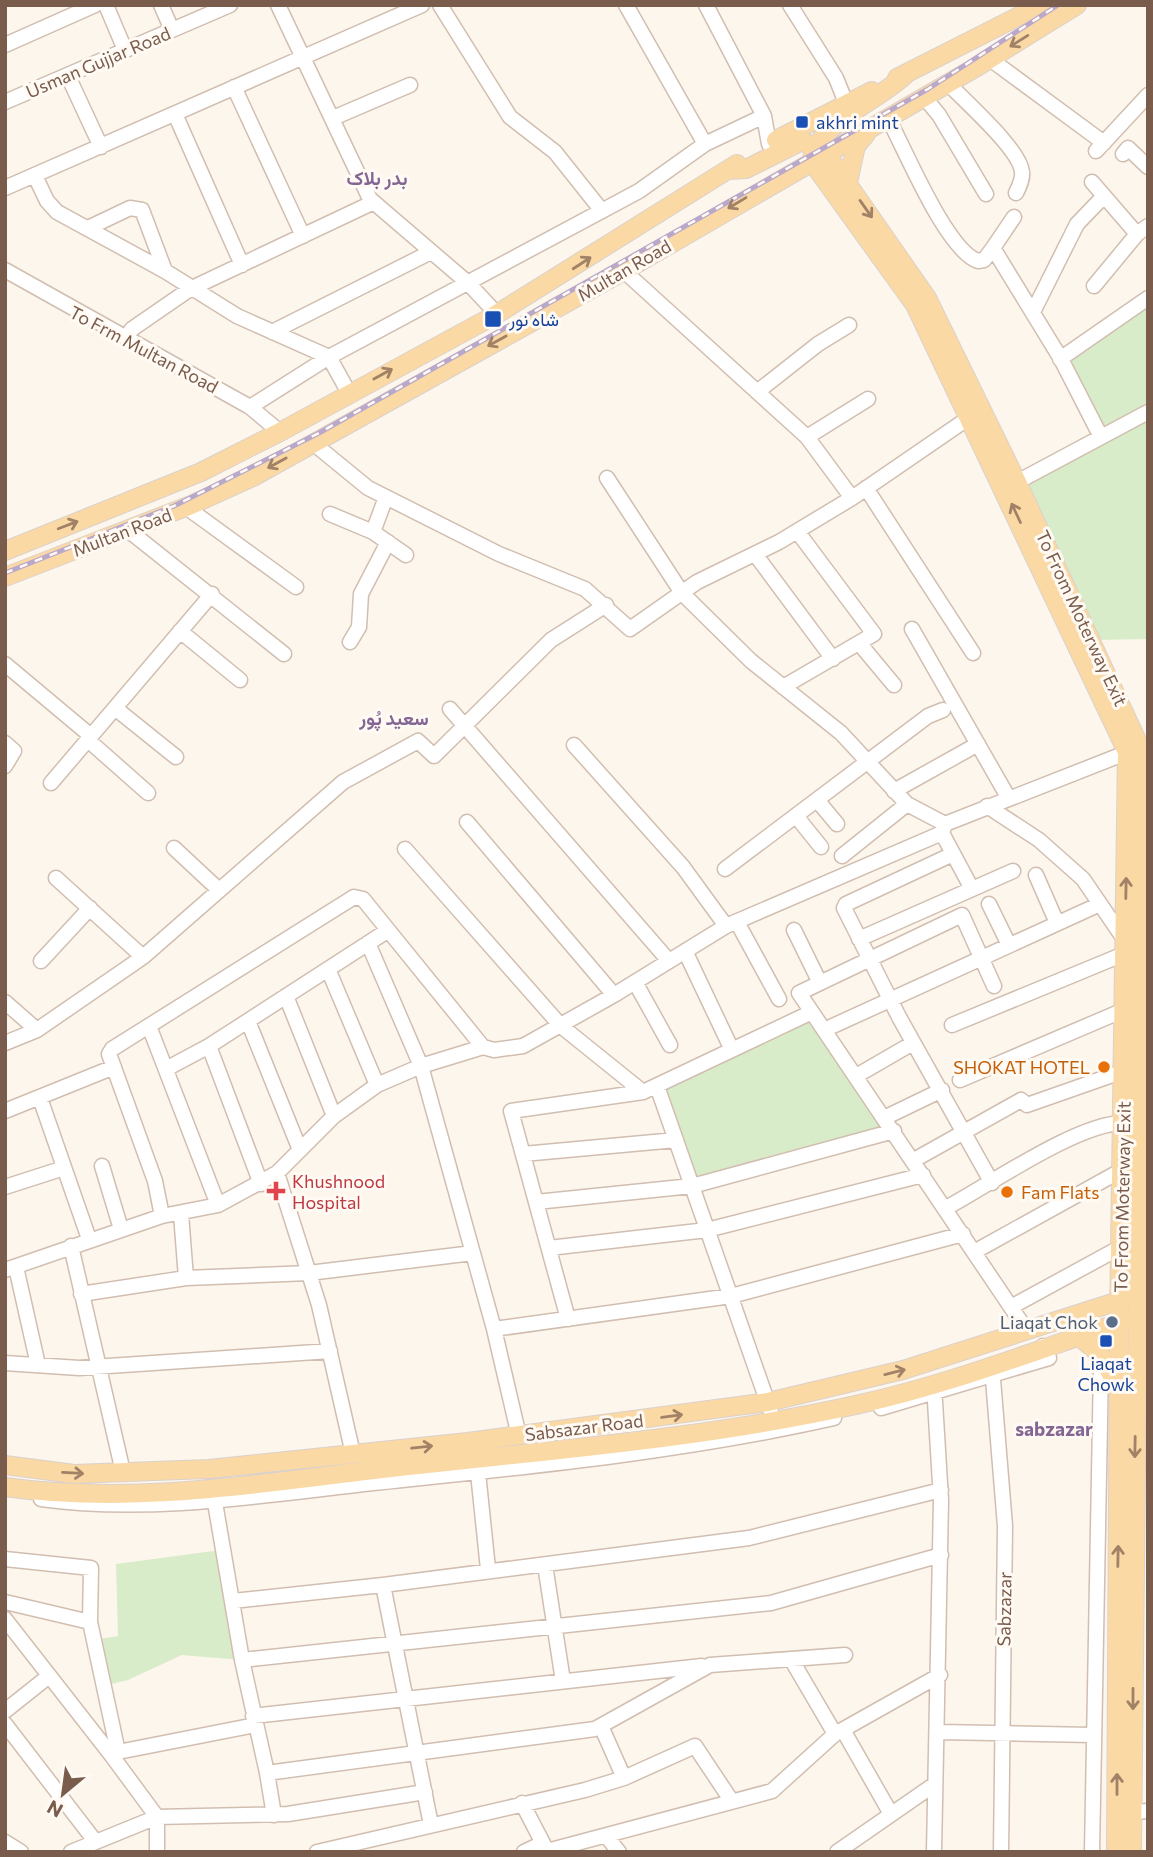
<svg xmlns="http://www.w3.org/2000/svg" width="1153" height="1857" viewBox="0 0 1153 1857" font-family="Commissioner,Vazirmatn,sans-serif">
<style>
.green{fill:#d8ecc9}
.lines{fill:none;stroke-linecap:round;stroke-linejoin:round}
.minor-casing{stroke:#d1beb0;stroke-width:17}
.major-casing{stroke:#dad1cd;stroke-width:20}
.minor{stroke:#fff;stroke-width:14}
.major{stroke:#fbd9a5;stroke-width:18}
.rail-casing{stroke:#b9a8c9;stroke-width:5}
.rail{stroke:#fffaf3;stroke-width:2.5;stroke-dasharray:8;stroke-linecap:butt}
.oneway{stroke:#a18267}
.transit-dot{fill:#1a4fb4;stroke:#fffaf3;stroke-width:2.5}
.food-dot{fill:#e8710a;stroke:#fffaf3;stroke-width:2.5}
.health-dot{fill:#e0444e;stroke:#fffaf3;stroke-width:2.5}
.service-dot{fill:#5c6f8a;stroke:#fffaf3;stroke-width:2.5}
.labels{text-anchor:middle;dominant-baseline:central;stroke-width:6;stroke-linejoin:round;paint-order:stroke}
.street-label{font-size:18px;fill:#7a5c4d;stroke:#fffaf3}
.transit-label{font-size:18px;fill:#164399;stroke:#fffaf3;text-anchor:start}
.food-label{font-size:18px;fill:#c56008;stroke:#fffaf3;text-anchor:end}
.health-label{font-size:18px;fill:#be3a42;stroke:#fffaf3;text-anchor:start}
.service-label{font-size:18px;fill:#4e5e75;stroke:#fffaf3;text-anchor:end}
.neighbourhood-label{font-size:19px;font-weight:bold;fill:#846695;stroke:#fffaf3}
</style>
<rect width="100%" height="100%" fill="#fdf6ec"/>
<path class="green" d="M1148,298V639L1092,640L1017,482L1101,437L1060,359Z
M812,1012L894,1131L693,1190L657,1086Z
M221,1550L242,1660L182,1655L128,1680L99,1687L92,1640L118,1636L116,1564Z"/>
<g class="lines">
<defs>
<path id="minor" d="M106,5L125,50
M161,5L172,30
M278,5L370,199L468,283L497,314
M440,5L510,117L555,152L602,211
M626,5L705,144
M706,5L764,116L769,144
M790,5L836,78L846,103
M5,45L95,5
M990,59L1104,143
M68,76L101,147
M948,83C965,102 1020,149 1022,172C1023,179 1019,187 1016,193
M234,87L303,236
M924,97L939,115L986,194
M5,102L230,5
M175,114L242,265
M333,118L410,85
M888,118C905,149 946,250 978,261L984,260L993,248
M1096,151L1148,95
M1123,154L1128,148L1148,167
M35,176L47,201L57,212L165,271L237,316L329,357L349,393
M1092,182L1137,234
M5,188L422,5
M1014,217L993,248L1061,359L1101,437
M88,228L130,208L142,210L165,271
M5,270L250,407L280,432
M624,271L807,437L852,498
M1094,286L1137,234L1148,226
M1033,312L1077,224L1104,196
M272,332L431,252
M126,338L132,329L190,289L374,202
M1060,359L1148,298
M757,392L818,344L849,325
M250,407L329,357L639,191L705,144L764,116
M807,437L868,399
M313,443L368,488L499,554L585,589L630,629L697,582L779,542L852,498L970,417
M607,478L682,593L751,661L841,733L907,804L945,824
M1017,482L1148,412
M866,488L973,653
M186,507L296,587
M330,514L373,532L406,555
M128,530L284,654
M373,532L386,497
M755,554L833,659
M912,629L1008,797
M180,631L240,680
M350,642L359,627L361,594L388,542
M859,643L894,685
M5,664L91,736
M783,687L874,634L797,531
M115,708L176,757
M450,709L669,961
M88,740L148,793
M5,743L14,751L5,766
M574,745L683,867L726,926
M51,783L212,594
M894,791L978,744
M817,800L837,824
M987,806L1039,840L1083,879L1124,939
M796,816L821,847
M467,822L614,995
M942,833L972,889
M174,848L219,890
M405,849L561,1026L643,1092
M953,854L846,904L844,908L899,1017L992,1183
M842,856L907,804
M725,869L928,716L943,710
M1036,875L1057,923
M56,878L143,957
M989,904L1009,945
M737,922L779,999
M794,930L820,983
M859,939L1013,871
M368,943L421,1066L494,1329L519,1436
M685,951L732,1050
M41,961L90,908
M328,969L377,1085
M635,982L670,1045
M994,986L962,915L799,993L1027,1331
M286,996L334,1116
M5,1002L37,1030
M248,1021L300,1150
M952,1025L1124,954
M149,1026L218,1205
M824,1030L1100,904
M5,1043L37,1030L143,957L343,782L418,741L434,756L551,640L606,605
M209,1046L261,1184
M166,1069L209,1046L387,931
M856,1076L913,1043
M960,1080L1124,1010
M657,1086L771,1412
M40,1098L89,1239
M5,1111L114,1067
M884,1118L942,1090
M523,1154L676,1140
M914,1160L1021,1100L1027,1105L1124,1071
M102,1166L121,1229
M277,1173L319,1305L353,1454
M5,1187L64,1168
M536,1202L692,1186L894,1131
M946,1208C989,1185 1078,1123 1123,1123
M181,1214L186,1278
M162,1216L155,1181L109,1054L112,1049L354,897L363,899L483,1047L494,1050L523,1046L614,995L726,926L942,833L945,824L1136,749
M71,1246L123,1472
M549,1248L707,1230L923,1175
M974,1252L1122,1170
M16,1267L38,1365
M5,1270L162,1216L218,1205L277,1173L334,1116L377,1085L421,1066L483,1047
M81,1294L186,1278L309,1273L473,1253
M1011,1307L1121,1247
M568,1319L511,1111L643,1092L812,1012
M494,1329L731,1296L963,1234
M5,1363L79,1368L330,1351
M992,1367L1005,1526L1001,1852
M934,1385L941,1500L934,1852
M881,1408L1049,1358L1043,1346
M477,1463L488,1569
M213,1491L242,1660L267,1773L595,1729L710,1665L845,1655
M41,1499C150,1514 265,1495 373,1483C527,1467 683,1452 834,1418
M5,1559L91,1568L90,1622
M545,1565L563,1681
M383,1585L431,1825
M233,1601L383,1585L749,1538L941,1490
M5,1602L90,1622L118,1752L112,1756L157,1817L288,1814L425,1792
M5,1619L112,1756
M791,1659L835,1734
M242,1660L771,1603L941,1555
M5,1711L49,1676
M253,1716L702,1666
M5,1724L95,1841
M601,1726L624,1778
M843,1730L891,1814
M939,1732L1092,1735
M118,1752L255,1725
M267,1773L274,1815
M522,1803L547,1851L772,1791L835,1734L940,1675
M1132,1812L1148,1811
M607,1837L619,1852
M5,1842L21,1852
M71,1852L157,1817V1852
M317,1852L585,1790L624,1778L695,1746L731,1800
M524,1852L543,1843
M837,1852L935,1784
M1092,1852L1101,1367L1105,1361"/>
<path id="major" d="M906,74C882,99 812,126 812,162L915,305L1127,752L1119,1323L1116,1852
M897,78L1041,5
M776,140L872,91
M727,170L746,169L802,141L826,153L927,298L1017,482L1140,747L1141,993L1132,1852
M848,182L856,146L866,134
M5,551L201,472L280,432L497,314L737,164
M5,577L191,505L253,477L624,271L980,65L1077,5
M1077,1335L1100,1354L1117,1385
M5,1465L74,1474L209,1469L468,1442L768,1402L903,1370L1128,1298
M5,1487C132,1505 256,1484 382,1469C540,1451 705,1439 860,1404C951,1384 1039,1349 1128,1320"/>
</defs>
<use href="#minor" class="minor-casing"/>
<use href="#major" class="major-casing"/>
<use href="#minor" class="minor"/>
<use href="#major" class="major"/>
<defs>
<path id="rail" d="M5,573L174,506L319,433L928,89L1058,5"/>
</defs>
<use href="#rail" class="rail-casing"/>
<use href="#rail" class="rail"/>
</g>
<defs><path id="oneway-shaft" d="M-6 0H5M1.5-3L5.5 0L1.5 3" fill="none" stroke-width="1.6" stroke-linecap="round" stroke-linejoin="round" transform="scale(1.75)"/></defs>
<g class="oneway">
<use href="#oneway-shaft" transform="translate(1019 41) rotate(148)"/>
<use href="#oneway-shaft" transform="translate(737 203) rotate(149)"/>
<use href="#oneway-shaft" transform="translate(866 209) rotate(55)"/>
<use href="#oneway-shaft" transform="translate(582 263) rotate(-33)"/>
<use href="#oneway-shaft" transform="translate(497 341) rotate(151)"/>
<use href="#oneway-shaft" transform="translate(383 374) rotate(-29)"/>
<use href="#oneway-shaft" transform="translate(277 463) rotate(151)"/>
<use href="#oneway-shaft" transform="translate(1016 513) rotate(-115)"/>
<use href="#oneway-shaft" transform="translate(68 525) rotate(-21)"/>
<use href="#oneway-shaft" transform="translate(1126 888) rotate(-89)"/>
<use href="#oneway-shaft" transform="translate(895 1372) rotate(-14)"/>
<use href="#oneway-shaft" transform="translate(672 1416) rotate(-8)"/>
<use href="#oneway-shaft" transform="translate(422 1447) rotate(-6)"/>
<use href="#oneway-shaft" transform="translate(1135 1447) rotate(91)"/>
<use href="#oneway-shaft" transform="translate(73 1473) rotate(3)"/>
<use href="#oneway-shaft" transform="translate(1118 1556) rotate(-89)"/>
<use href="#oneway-shaft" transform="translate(1133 1699) rotate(90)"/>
<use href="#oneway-shaft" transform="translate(1117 1784) rotate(-90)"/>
</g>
<g class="transit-dot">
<rect x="795" y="115" width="14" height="14" rx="3.5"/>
<rect x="484" y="310" width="18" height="18" rx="3.5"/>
<rect x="1099" y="1334" width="14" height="14" rx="3.5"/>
</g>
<g class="food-dot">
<circle cx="1104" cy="1067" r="7"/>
<circle cx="1007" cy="1192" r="7"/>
</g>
<path class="health-dot" d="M272.5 1180.5h7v7h7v7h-7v7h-7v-7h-7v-7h7z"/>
<circle class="service-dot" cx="1112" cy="1322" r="7"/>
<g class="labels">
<g class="street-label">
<text transform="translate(98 62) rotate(-23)">Usman Gujjar Road</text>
<text transform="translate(624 270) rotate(-30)">Multan Road</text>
<text transform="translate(144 349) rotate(28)">To Frm Multan Road</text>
<text transform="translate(122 532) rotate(-21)">Multan Road</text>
<text transform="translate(1082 618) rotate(65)">To From Moterway Exit</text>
<text transform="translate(1122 1197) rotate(-89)">To From Moterway Exit</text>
<text transform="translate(584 1427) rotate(-7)">Sabsazar Road</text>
<text transform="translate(1004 1609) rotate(-89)">Sabzazar</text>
</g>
<g class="transit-label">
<text x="816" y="122">akhri mint</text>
<text x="509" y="319">شاہ نور</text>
<text x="1106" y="1363" text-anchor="middle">Liaqat<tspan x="1106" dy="21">Chowk</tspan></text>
</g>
<g class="food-label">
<text x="1090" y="1067">SHOKAT HOTEL</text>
<text x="1021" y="1192" text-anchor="start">Fam Flats</text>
</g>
<g class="health-label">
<text x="292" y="1181">Khushnood<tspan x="292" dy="21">Hospital</tspan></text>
</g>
<g class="service-label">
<text x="1098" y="1322">Liaqat Chok</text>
</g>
<g class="neighbourhood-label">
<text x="377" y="177">بدر بلاک</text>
<text x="394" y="717">سعید پُور</text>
<text x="1054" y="1428">sabzazar</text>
</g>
</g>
<rect width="1153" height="1857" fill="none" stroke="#7a5c4d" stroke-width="14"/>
<g transform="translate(63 1794) rotate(209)" stroke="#fffaf3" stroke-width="5" paint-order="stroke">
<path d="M0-5L12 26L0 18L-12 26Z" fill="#7a5c4d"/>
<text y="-10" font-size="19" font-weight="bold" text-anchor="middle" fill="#7a5c4d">N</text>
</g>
</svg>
